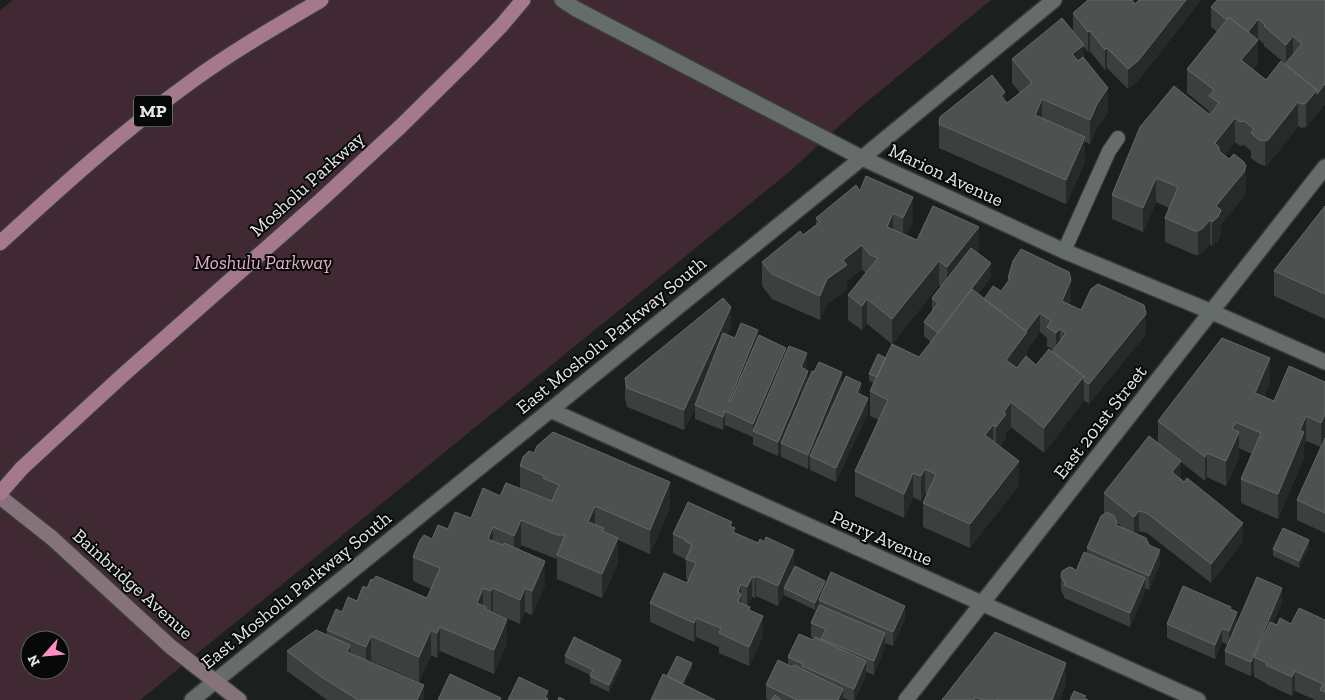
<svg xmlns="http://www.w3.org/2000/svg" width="1325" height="700" viewBox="0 0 1325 700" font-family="'Zilla Slab',serif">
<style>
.green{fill:#412934;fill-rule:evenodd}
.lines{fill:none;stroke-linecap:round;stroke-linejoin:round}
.lane-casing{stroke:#373b39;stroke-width:16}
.street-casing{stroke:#373b39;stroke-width:18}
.secondary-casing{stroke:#373b39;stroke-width:18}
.primary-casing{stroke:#373b39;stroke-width:18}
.lane{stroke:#666c69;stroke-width:14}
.street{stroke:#666c69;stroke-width:15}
.secondary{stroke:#86727b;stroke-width:15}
.primary{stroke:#a6788e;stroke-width:15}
.wall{fill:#3b403e;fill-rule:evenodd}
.shaded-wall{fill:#262b29}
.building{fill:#4d5250;stroke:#646967}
.labels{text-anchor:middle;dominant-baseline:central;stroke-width:4;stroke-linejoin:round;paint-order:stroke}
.shield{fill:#070909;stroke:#a1a4a4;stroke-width:1}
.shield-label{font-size:18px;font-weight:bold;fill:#e3e7e6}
.street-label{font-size:19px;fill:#e3e7e6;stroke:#070909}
.park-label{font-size:19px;font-style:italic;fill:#e5acc6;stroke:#070909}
</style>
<rect width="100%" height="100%" fill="#1b201e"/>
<path class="green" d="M13,0H991L857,110L789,172L140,700H0V10ZM30,640H60V670H30Z"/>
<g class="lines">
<defs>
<path id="lane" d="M1064,251L1109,151L1118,138"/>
<path id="street" d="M562,0L576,9L862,158L1064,251L1212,312L1325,362
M550,410L1198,700
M192,700L862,158L1054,0
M906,700L1325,167"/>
<path id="secondary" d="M0,497L52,538L171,647L239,700"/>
<path id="primary" d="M0,243C62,186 124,130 192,81C233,51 277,26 321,0
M0,493L22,468L123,375L321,200L400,127L469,59L501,26L523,0"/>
</defs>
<use href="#lane" class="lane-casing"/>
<use href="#street" class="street-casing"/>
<use href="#secondary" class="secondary-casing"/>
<use href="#primary" class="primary-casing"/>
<use href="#lane" class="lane"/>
<use href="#street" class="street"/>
<use href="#secondary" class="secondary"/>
<use href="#primary" class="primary"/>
</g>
<path class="wall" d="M1139,0H1201L1138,81L1128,89L1107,68L1105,70L1090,51L1088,52L1084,47V59L1108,113L1097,128L1090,144L1085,142V162L1066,204L939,148V124L1007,103L1020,93L1012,83V59L1073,30V13L1135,4Z
M1325,0V104L1306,127L1302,128L1298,126L1268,164L1265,166L1259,164L1251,158V151L1244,145L1240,146L1235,142L1225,155L1246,191L1244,196L1221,224V234L1218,241L1212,246L1210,244L1203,252L1198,255H1195L1165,242V218L1169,208L1156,202L1143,232L1112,219V195L1209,114V111L1187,93V69L1217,32L1211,27V7ZM1258,39L1264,44V46L1286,64L1266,80L1253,69L1258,64Z
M860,191L913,222L906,235L917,240L979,251L977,253L991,277L978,294L984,299L1001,291L1008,281V278L1071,300L1069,305L1081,310L1146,334L1089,404L1084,400L1044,453L1011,427L1006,433V438L1000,446L1019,485L970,548L923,527V503L927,494L925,493L921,501L913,497L904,518L855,496V471L879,420L870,416V391L874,383L869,381V374L886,358L919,357L931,342L924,336V322L932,311V298L941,286L939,285L892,344L867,324L862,330L848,320V295L866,274L862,269L847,281V290L827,304L820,320L772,299L762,286V262L803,235L816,225V218ZM1040,332L1047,338V346L1053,350L1036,365L1027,357V350Z
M1325,206V319L1274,296V271Z
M731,327L727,335L735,338L758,337L786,352L807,367L806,370L808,379L842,384L861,395L868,412L836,482L810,470V463L808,469L781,457V451L778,456L753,445V437L725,425L723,430L695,419V408L684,430L627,407L625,398V378Z
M1325,382V533L1297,520V500L1321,447L1306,441L1304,445V457L1278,519L1241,503V479L1252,454L1239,448V457L1226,486L1207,477L1205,481L1181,462V479L1243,542L1211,583L1147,533L1139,531L1136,534L1149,545L1160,564L1149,590L1145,588V592L1130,627L1064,598V596L1061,590V577L1076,571L1087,553V548L1105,513L1104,512V493L1158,443V421L1270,383L1264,396L1274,401ZM1117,523L1123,528L1117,525Z
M520,466L670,507L650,554L618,540V563L602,598L557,579V559L521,545L519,549L545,585L532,615L525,612L520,624L493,612L507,643L494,674L440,651L437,658L431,655L419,682L371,661L370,662L424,700H327L287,671V651L327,635V630L342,612L357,601L373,580L427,598L431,589L413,581V557L432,539L448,529L471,518L500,496L520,489Z
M732,527L735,533L825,585L905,619L893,646L885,643V647L874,675L866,672V675L855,700H848L843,698V700H768L766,699V685L788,665V657L813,640L814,639L811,637V623L819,605V602L815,610L784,595V593L778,606L756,596L755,598L752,597L747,606L763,636L749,666L719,653V647L696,637L694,642L650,622V603L687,583L688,580L686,579V561H685V559L673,553V534Z
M1309,547L1299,568L1273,556V549Z
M1282,602L1273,623L1277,625L1325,620V700H1315L1295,691L1292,696L1266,684V683L1254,677V669L1251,676L1225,665V651L1228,645L1222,642L1215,659L1167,638V624L1231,609L1237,623Z
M565,656L621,667L609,692L590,683V675L565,663Z
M1066,683L1060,700H942Z"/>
<path class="shaded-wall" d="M1186,0H1201L1138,81L1128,89V69Z
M1258,19V64L1241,84V60L1246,35Z
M1090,31V51L1088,52V32Z
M1293,36V56L1286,64V45Z
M1084,45V69L1072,54Z
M1107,48V68L1105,70V50Z
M1325,84V104L1306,127V103L1317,90Z
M1108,88V113L1097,128L1090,144V120L1097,104Z
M1005,92V116L1001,96Z
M1042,99V123L1035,115Z
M1298,102V126L1268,164L1265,166V141Z
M1235,118V142L1215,167V143Z
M1085,137V162L1066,204V180Z
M1246,166V191L1244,196L1221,224V234L1218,241L1212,246V222L1216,206Z
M1156,178V202L1143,232V208Z
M913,197V222L903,242V218Z
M893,213V237L887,227Z
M1210,220V244L1203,252L1198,255V231Z
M979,227V251L947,291V267Z
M862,245V269L847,281V290L827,304L820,320V296L827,279L843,260Z
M939,261V285L892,344V319Z
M991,263V277L938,347V333Z
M1071,280V300L1062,321V301Z
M867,299V324L862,330V306Z
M731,307V327L695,406V405V408L684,430V410Z
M1040,313V332L1027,350V357L1006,384V360Z
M1146,314V334L1089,404V384Z
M1060,329V348L1056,353V333Z
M758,330V344L730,413L729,401Z
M786,348V361L753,432V424Z
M807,353V367L801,381V367Z
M1270,358V383L1255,417V393Z
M808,371V385L781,443V451L778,456V442Z
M842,372V386L810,456V463L808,469V455Z
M1084,376V401L1044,453V428Z
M861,383V397L857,393Z
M868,398V412L836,482V468Z
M1011,402V427L1006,433V438L996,451V427L1004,412Z
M725,411V425L723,430V417Z
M1325,414V438L1321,447V423Z
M1306,416V441L1304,445V457L1278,519V494L1300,430Z
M1235,422V440L1239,432V457L1226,486V461L1233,429Z
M993,425V449L985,435Z
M1207,453V477L1205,481V457Z
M1019,461V485L970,548V524Z
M1181,461V481L1172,472Z
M925,469V493L921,501V476Z
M913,473V497L904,518V494Z
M670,482V507L650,554V530Z
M595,506V531L588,522Z
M1139,511V531L1134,537V517Z
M521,520V545L514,561V536Z
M1243,523V542L1211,583V564Z
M493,527V552L488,539Z
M618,538V563L602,598V574Z
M1309,540V547L1299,568V561Z
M794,550V570L784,588V593L778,606V586Z
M1160,550V564L1149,590V576Z
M545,561V585L532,615V591Z
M756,576V596L755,598V578Z
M752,577V597L747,607V587Z
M1145,578V592L1130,627V613Z
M825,581V588L819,600V602L815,610V603Z
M741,584V604L738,621V592Z
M483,588V612L477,603Z
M493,588V612L491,615V591Z
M525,588V612L520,624V600Z
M1282,588V602L1258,659L1254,657V669L1251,676V662Z
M905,606V619L893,646V632Z
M1237,612V626L1229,645V631Z
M763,616V636L749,666V647Z
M696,618V637L694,642V623Z
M507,619V643L494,674V650Z
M440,627V651L437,658V633Z
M1222,628V642L1215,659V645Z
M431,630V655L419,682V657Z
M885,633V647L874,675V661Z
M371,636V661L366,671V647Z
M350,645V665L347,652Z
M621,660V667L609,692V685Z
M866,661V675L855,700H854V689Z
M692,663V670L681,692V685Z
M1066,663V683L1060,700H1052Z
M1295,671V691L1292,696V677Z
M424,685V700H417Z
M843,689V700H838Z
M548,691V700H545V697Z"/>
<path class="building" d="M1088,0H1132L1135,4L1139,0H1186L1138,61L1128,69L1107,48L1105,50L1090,31L1088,32L1073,13Z
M1217,0H1325V84L1317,94V90L1285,64L1302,44L1293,36L1286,45L1264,26L1265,25L1258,19L1248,32L1229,17L1227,20L1211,7Z
M1229,17L1258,40L1241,60L1266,80L1281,61L1317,90L1306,103L1302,104L1298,102L1268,140L1265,141L1259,140L1251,133L1254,129L1244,121L1240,122L1235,118L1215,143L1219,147V151L1229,159L1234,154L1244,162L1246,166L1244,172L1216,206L1221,210L1218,217L1212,222L1210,220L1203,228L1198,231H1195L1165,218L1178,187L1156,178L1143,208L1112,195L1140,127L1174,86L1210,115L1219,103L1209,96L1214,90L1187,69Z
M1062,18L1084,45L1072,54L1078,61L1083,57L1108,88L1097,104L1090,120L1042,99L1035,115L1085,137L1066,180L939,124L940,117L992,75L1005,92L1001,96L1007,103L1032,83L1012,59Z
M866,176L913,197L903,218L893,213L887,227L917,240L933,206L979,227L947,267L939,261L892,319L867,299L862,306L848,295L878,258L870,255L862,245L843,260L847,265L827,279L820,296L772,274L762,262L800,231L803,235L820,222L816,218L856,185L860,191Z
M1325,206V294L1274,271Z
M971,248L991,263L938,333L924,322L938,303L932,298Z
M1021,249L1069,272L1071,280L1062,301L1081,310L1091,289L1098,284L1144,305L1146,314L1089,384L1084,381V376L1052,352L1066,333L1060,329L1056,333L1047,327L1051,321L1040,313L1026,331L984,299L993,286L1001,291L1010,279L1008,278L1013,261Z
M972,289L1027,332L1006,360L1017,368L1026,356L1036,365L1049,349L1084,376L1044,428L1011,402L1004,412L1006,414L996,427L993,425L985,435L1019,461L970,524L923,503L936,474L925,469L921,476L913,473L904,494L855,471L888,400L870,391L892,344L919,357Z
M723,298L731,307L684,410L627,388L625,378Z
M741,323L758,330L729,401L730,402L759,335L786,348L753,424L725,411L723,417L695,405L723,333L735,338Z
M1222,338L1270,358L1255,393L1274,401L1289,366L1325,382V414L1321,423L1306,416L1300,430L1304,432L1278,494L1241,479L1261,433L1235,422L1233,429L1239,432L1226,461L1207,453L1205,457L1158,421Z
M789,346L807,353L801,367L808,371L778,442L753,431Z
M878,354L886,358L877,377L869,374Z
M819,362L842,372L808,455L781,443L812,371L814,372Z
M846,376L861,383L857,393L868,398L836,468L810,456Z
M553,432L670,482L650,530L595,506L588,522L604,528L602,531L618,538L602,574L557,555L565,535H557L521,520L514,536L493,527L488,539L503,545L504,543L545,561L532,591L525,588L520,600L493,588L491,591L483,588L477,603L486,607L485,609L507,619L494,650L440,627L437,633L431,630L419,657L371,636L366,647L327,630L336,609L342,612L348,597L357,601L363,586L367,588L371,579L373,580L376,576L427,598L440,568L413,557L420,540L424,535L432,539L438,525L448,529L455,512L471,518L483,488L500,496L506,483L552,501L559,485L543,478L544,476L520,466L523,457L529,451L534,453L537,446Z
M1149,436L1181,461L1172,472L1184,482L1187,478L1243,523L1211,564L1147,513L1139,511L1134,517L1104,493Z
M1325,438V513L1297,500Z
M688,502L732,522L730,526L735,528L733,532L758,543L760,539L764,542L766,537L794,550L778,586L756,576L755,578L752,577L747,587L741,584L738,592L741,594L738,602L750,607L749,610L763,616L749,647L719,633L721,628L696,618L694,623L650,603L664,573L687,583L696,563L686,559L692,545L685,541L686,540L673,534Z
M1107,512L1114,516L1117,522L1116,525L1146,538L1149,545L1160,550L1149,576L1087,548L1101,516Z
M1283,528L1309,540L1299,561L1273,549Z
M1084,552L1145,578L1130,613L1064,585L1065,583L1061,577L1062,571L1069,567L1073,568L1076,571Z
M795,566L825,581L815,603L784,588Z
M831,572L905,606L893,632L819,600Z
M1257,577L1282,588L1251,662L1225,651Z
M1183,586L1231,607L1230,609L1237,612L1229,631L1222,628L1215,645L1167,624Z
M819,605L885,633L874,661L821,639L826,629L811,623Z
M1299,608L1325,620V692L1320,690L1323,684L1295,671L1292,677L1266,665L1267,663L1254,657L1270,622L1277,625L1280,618L1291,624Z
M316,630L350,645L347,652L424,685L417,700H358L320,676L287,651Z
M995,632L1066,663L1052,700H999L996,699V700H983L975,697L974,700H942Z
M799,634L813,640L815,637L866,661L854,689L802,666L803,664L788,657Z
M574,637L621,660L609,685L590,676L593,670L565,656Z
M677,656L692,663L682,684L667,676Z
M778,660L792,667L794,665L843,689L838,700H797L766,685Z
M450,674L501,698L500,700H438Z
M663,674L715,700H651Z
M519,677L548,691L545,697L548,699L547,700H508Z
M1074,691L1086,696L1084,698L1088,700H1070Z
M775,695L781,700H771Z
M559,697L565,700H558Z"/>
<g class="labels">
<rect class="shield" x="134" y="95.5" width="38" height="31" rx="4"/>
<g class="shield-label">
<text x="153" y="111">MP</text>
</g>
<g class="street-label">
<text transform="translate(946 175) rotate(25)">Marion Avenue</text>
<text transform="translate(307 184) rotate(-42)">Mosholu Parkway</text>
<text transform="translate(611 335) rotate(-39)">East Mosholu Parkway South</text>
<text transform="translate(1100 422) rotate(-52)">East 201st Street</text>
<text transform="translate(882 538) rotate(24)">Perry Avenue</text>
<text transform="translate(133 584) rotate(42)">Bainbridge Avenue</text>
<text transform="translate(296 590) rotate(-39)">East Mosholu Parkway South</text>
</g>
<g class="park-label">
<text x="263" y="262">Moshulu Parkway</text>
</g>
</g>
<g transform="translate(45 655) rotate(243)"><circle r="24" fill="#070909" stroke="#5f6261"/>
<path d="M0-4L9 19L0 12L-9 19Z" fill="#fb8fc4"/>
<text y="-8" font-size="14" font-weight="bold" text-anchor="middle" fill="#e3e7e6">N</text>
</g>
</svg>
